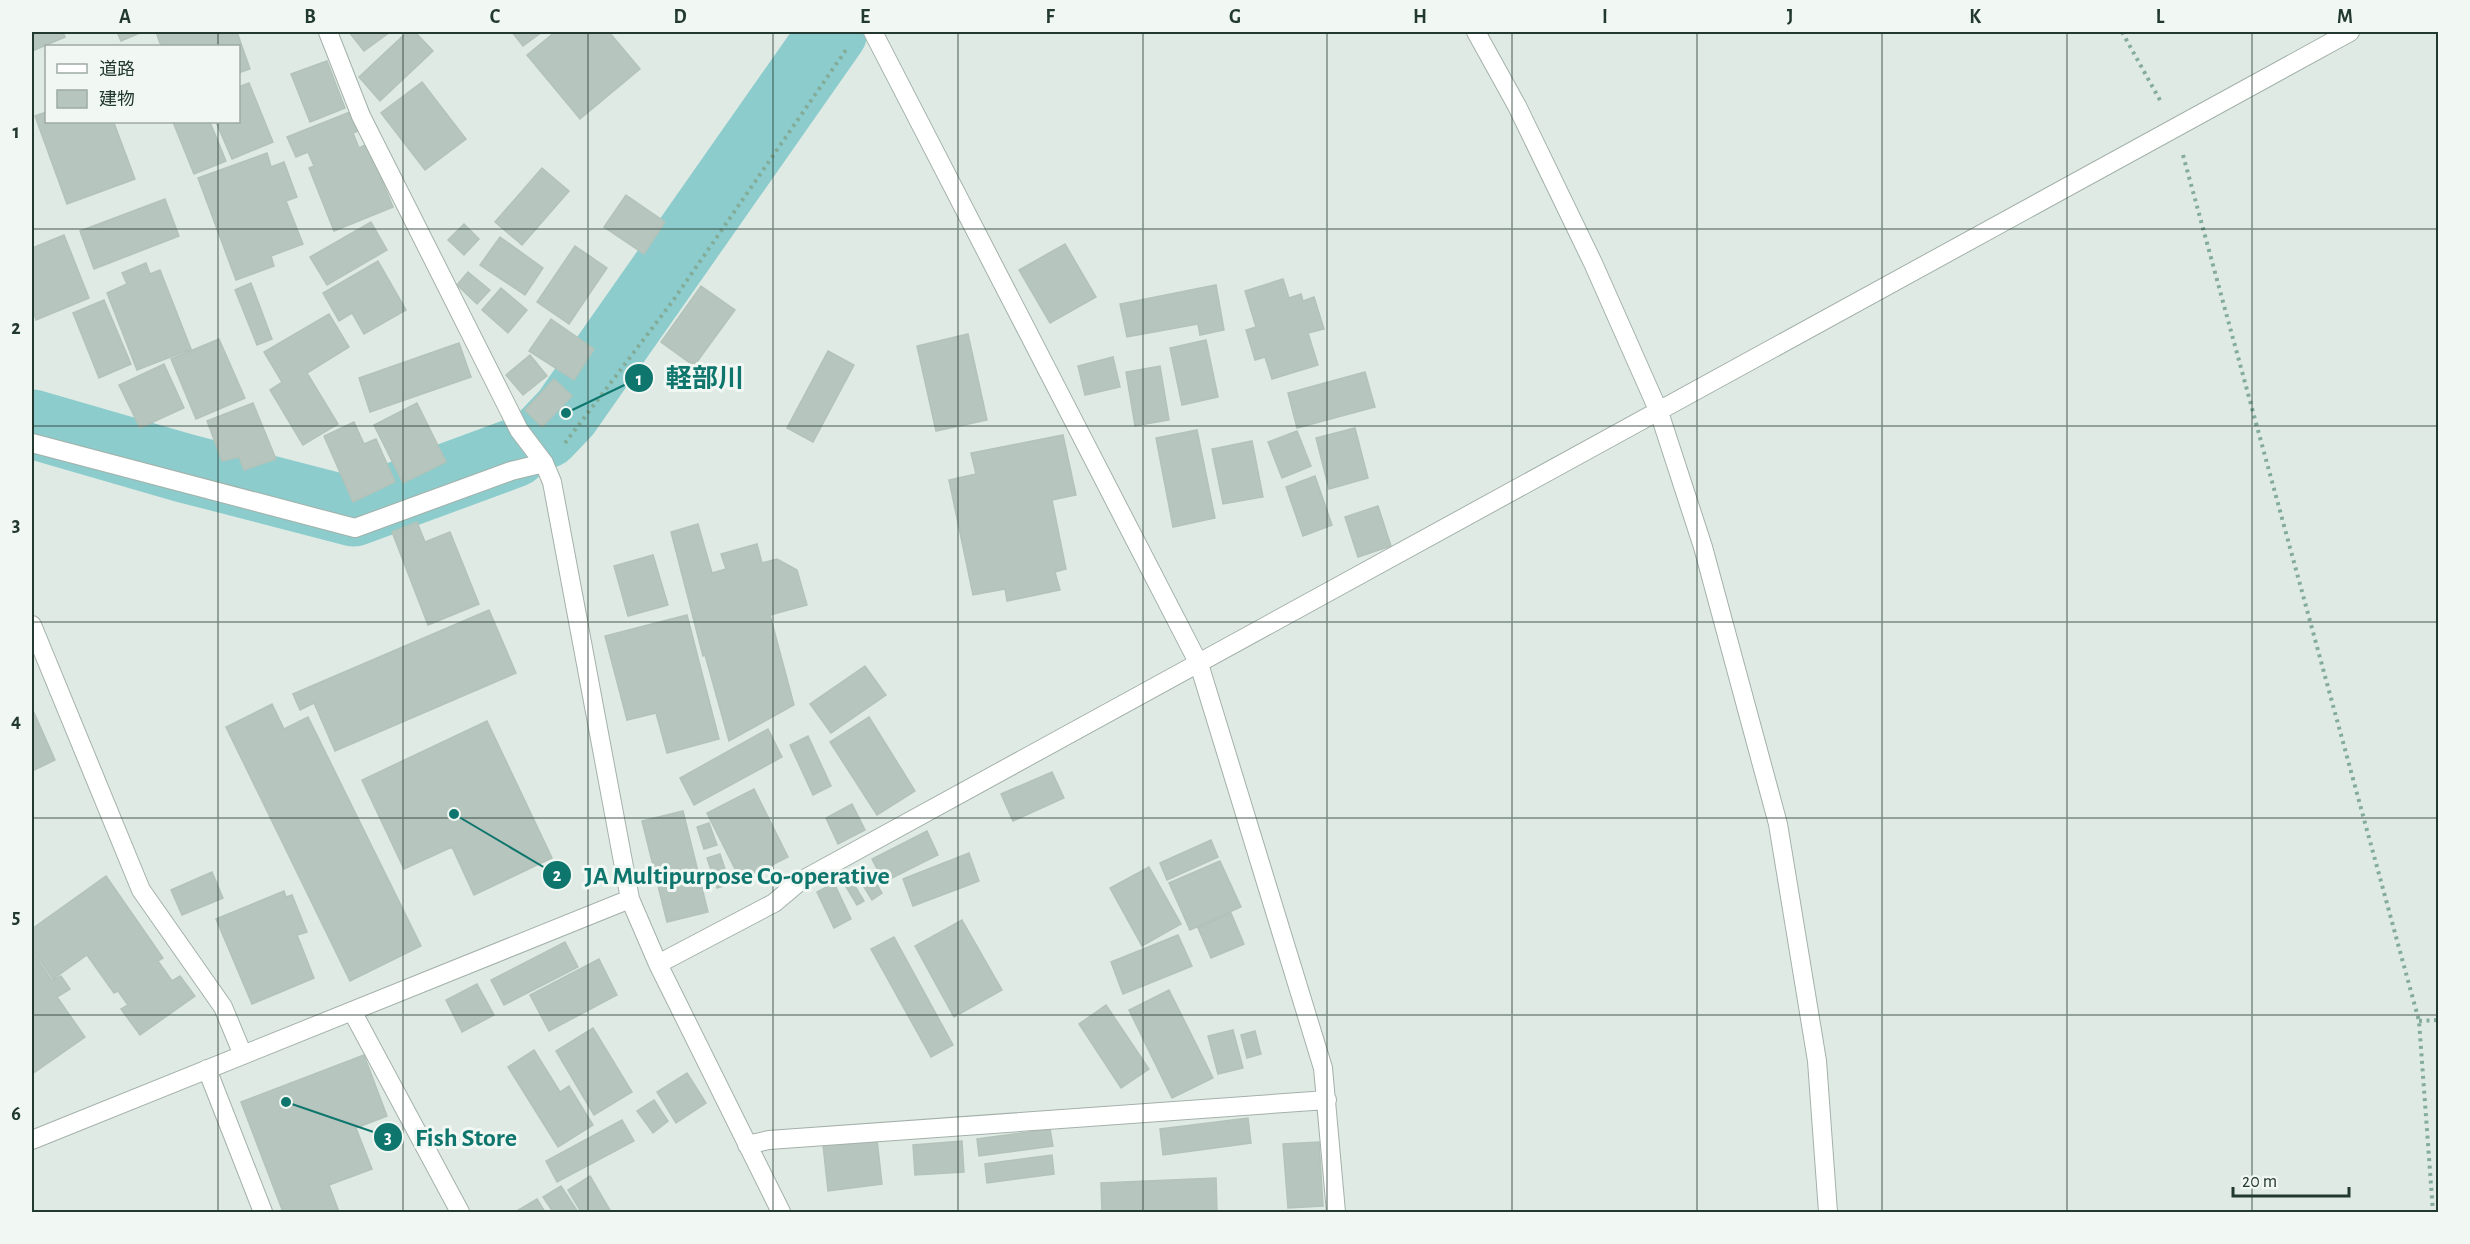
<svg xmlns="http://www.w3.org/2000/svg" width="2470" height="1244" viewBox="0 0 2470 1244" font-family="'Alegreya Sans','Noto Sans JP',sans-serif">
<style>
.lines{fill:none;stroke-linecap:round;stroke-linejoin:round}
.river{stroke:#8ccccc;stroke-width:69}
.building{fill:#b6c5bd;stroke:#b3c3ba;stroke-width:1.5}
.minor-casing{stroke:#a3b1aa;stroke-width:20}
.path{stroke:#83ac99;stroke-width:4;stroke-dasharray:3 4.5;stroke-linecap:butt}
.minor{stroke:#fff;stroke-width:18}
.grid{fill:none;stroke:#223930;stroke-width:1.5;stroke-opacity:0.55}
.leader{fill:none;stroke:#0f766e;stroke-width:2}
.callout-dot{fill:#0f766e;stroke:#f1f7f3;stroke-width:2}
.mark-label{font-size:18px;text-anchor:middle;font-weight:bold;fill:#fff}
.callout-label{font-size:26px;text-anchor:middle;font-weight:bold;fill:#0f766e;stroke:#f1f7f3;stroke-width:6;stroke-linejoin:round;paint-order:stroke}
.neatline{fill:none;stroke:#223930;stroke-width:2}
.grid-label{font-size:20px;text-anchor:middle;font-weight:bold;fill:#223930}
</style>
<rect width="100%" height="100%" fill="#e0eae4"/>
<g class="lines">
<path class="river" d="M32,424L184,468L354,512L514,453
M546,434L566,413L833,32"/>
</g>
<path class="building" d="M32,32H63L65,37L32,51Z
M117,32H142L121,41Z
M156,32H237L250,69L238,73V46H161Z
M349,32H390L364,51Z
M407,32H415L433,51L380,101L359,77Z
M512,32H542L523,46Z
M555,32H609L640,69L580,119L527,55Z
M327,61L345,108L310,122L291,74Z
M422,82L466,139L425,170L381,113Z
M249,83L273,142L232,159L216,122H238V87Z
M46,112V122H117L114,123L135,179L67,204L35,116Z
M350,112L358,131L353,133L359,148L367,144L393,207L334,231L309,168L314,166L308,152L296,157L287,137Z
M173,122H210L226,161L194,174Z
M267,153L271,167L284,162L297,197L286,201L303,244L271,256L274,266L236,280L198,178Z
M542,168L569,191L522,245L495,222Z
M626,195L665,222L644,254L604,227Z
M165,199L179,236L94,269L80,231Z
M371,222L387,250L327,285L310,257Z
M464,224L479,239L464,255L448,240Z
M64,235L89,298L36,320L32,308V248Z
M500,237L543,268L525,295L480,265Z
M1065,244L1096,297L1050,323L1019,270Z
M575,246L607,268L569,324L537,302Z
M378,261L406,310L364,334L352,313L339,321L323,293Z
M146,263L150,274L160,270L191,349L137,370L107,293L127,284L122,273Z
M468,272L490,290L477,304L457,285Z
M1283,279L1289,298L1301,294L1303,301L1314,297L1324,329L1308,333L1318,365L1272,379L1265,357L1255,360L1246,330L1256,327L1245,291Z
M251,283L272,339L257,345L235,290Z
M1216,285L1224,330L1200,335L1198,324L1127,337L1120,304Z
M701,286L735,310L694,366L661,342Z
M501,288L527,310L508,333L482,310Z
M104,300L131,364L99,378L73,313Z
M329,314L349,347L307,373L338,424L303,445L270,390L282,382L264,352Z
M551,319L594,349L574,380L529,351Z
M968,334L987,420L936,431L917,346Z
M219,339L245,398L196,419L171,359Z
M1206,340L1218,397L1182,405L1170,348Z
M459,343L471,377L370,412L359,378Z
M828,351L854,365L813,442L787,428Z
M530,355L547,376L523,395L506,375Z
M1113,357L1120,387L1085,395L1078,366Z
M164,364L184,408L140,428L119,385Z
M1160,366L1169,420L1135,426L1126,372Z
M1365,372L1375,407L1297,428L1288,393Z
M554,379L572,396L542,427L525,410Z
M253,403L276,459L244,470L239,457L222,461L207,421Z
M417,403L446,462L403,483L374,425Z
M354,422L364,444L376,439L395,482L353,502L324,436Z
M1355,428L1368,478L1329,489L1316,438Z
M1197,430L1215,518L1173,527L1156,438Z
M1297,431L1311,466L1282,478L1268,442Z
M1063,435L1076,495L1052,500L1066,569L1055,572L1060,590L1007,601L1005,589L973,595L949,480L976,474L971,453Z
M1252,441L1263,497L1223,504L1212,449Z
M1315,476L1332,525L1303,536L1286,487Z
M1378,506L1391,546L1358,557L1345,517Z
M417,522L425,542L450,532L479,604L428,625L392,532Z
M698,524L712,573L726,569L721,554L757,544L762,563L777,559L797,570L807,605L770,615L794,705L729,741L705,655L703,656L671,532Z
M653,555L668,605L628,616L614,566Z
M489,610L516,673L335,751L314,703L300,710L293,694Z
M687,615L719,739L667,753L656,713L627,720L605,636Z
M865,666L886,695L831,733L810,704Z
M272,704L284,729L308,717L421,946L350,981L226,727Z
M32,708L55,760L32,771Z
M869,717L915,791L877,815L830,742Z
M487,721L552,858L474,895L452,847L404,869L362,780Z
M768,729L782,757L694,805L680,778Z
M808,736L831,786L813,795L790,745Z
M1052,772L1064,798L1013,821L1001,794Z
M754,789L788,857L741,881L707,813Z
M852,804L865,830L838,844L826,818Z
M683,811L708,912L667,922L642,821Z
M709,823L717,845L704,849L697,827Z
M927,831L938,855L884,882L872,859Z
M1211,840L1218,857L1167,880L1160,863Z
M969,853L979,881L913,906L903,879Z
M720,854L730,884L717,888L707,858Z
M1220,861L1241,907L1190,930L1169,883Z
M1149,867L1181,924L1142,946L1110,888Z
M867,868L882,893L872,900L856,874Z
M212,872L223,898L182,915L171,890Z
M106,876L163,958L158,961L172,981L180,976L195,996L140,1035L121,1009L128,1005L118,991L114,993L87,955L53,979L32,948V929Z
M849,876L864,901L857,905L842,880Z
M834,883L851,919L834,928L817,892Z
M284,891L286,897L292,895L307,932L297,935L314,978L252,1004L216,919Z
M1231,913L1244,944L1211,958L1198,928Z
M962,920L1002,990L954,1017L915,946Z
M1178,935L1192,966L1123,994L1111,962Z
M894,937L953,1045L931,1057L871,949Z
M565,942L578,967L504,1005L491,980Z
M32,951L52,981L61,976L70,989L57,997L85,1037L32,1074Z
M599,959L617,995L549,1031L530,995Z
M477,984L494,1015L462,1032L446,1000Z
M1169,990L1213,1078L1172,1098L1129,1010Z
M1106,1005L1149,1069L1121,1088L1079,1024Z
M593,1028L632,1092L594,1115L556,1051Z
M1233,1030L1243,1068L1218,1074L1208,1036Z
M1255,1031L1261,1054L1247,1058L1241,1035Z
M534,1050L560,1092L569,1086L593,1125L558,1147L508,1067Z
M364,1055L387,1116L356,1128L372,1169L329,1185L339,1212H283L241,1102Z
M687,1073L706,1103L676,1123L657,1092Z
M654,1100L668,1121L653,1133L637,1111Z
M1248,1118L1251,1143L1163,1155L1160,1129Z
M622,1120L634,1141L557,1182L546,1161Z
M1050,1129L1053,1146L979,1156L977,1139Z
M877,1139L882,1184L828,1191L823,1145Z
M962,1141L964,1172L915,1175L913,1145Z
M1319,1142L1323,1206L1288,1208L1283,1144Z
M1052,1155L1054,1174L987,1183L985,1164Z
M590,1176L611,1212H581L568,1190Z
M1216,1178L1217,1212H1102L1101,1183Z
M561,1186L578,1212H553L543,1197Z
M537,1199L545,1212H515Z"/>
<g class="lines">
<defs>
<path id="minor" d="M328,32L361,116L519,430L544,463L552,482L630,899L658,964L781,1212
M873,32L1199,664L1323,1068L1336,1212
M1476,32L1517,106L1593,263L1659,412L1703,547L1778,824L1817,1061L1828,1212
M32,443L355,528L511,471L544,463
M32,625L141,890L223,1007L243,1055
M658,964L774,903L799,882L2350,32
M352,1011L460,1212
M207,1069L263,1212
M32,1140L630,899
M747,1145L769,1140L1327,1100"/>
</defs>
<use href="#minor" class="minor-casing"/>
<path class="path" d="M2122,32L2161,102
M2183,155L2419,1021L2433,1212
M565,443L672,302L848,47
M2419,1021L2438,1020"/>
<use href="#minor" class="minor"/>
</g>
<path class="grid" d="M218,32V46M403,32V1212M588,32V1212M773,32V1212M958,32V1212M1143,32V1212M1327,32V1212M1512,32V1212M1697,32V1212M1882,32V1212M2067,32V1212M2252,32V1212M218,122V1212M32,229H2438M32,426H2438M32,622H2438M32,818H2438M32,1015H2438"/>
<path class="leader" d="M566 413L639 378M454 814L557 875M286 1102L388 1137"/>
<g class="callout-dot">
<circle cx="566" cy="413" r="6"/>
<circle cx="454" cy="814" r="6"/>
<circle cx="286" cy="1102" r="6"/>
<circle cx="639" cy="378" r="15"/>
<circle cx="557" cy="875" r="15"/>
<circle cx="388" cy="1137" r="15"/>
</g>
<g class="mark-label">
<text x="639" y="385">1</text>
<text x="557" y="881">2</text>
<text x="388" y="1143">3</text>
</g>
<g class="callout-label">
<text x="705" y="387">軽部川</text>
<text x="737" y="884">JA Multipurpose Co-operative</text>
<text x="466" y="1146">Fish Store</text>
</g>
<rect width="2470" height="1244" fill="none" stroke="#f1f7f3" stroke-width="66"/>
<rect x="45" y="45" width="195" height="78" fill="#f1f7f3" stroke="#9eaba5" stroke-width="1.5"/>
<rect x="57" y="64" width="30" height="9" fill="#ffffff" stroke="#9eaba5" stroke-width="1.5"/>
<text x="99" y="75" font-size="18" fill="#223930">道路</text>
<rect x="57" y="90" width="30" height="18" fill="#b6c5bd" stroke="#9eaba5" stroke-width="1.5"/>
<text x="99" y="105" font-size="18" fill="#223930">建物</text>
<path d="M2233 1187v9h116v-9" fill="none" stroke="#223930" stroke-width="3"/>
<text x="2242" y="1187" font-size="18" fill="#223930" stroke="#f1f7f3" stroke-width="4.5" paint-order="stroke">20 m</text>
<rect x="33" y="33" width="2404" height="1178" class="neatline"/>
<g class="grid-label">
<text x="125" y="23">A</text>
<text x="310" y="23">B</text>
<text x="495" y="23">C</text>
<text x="680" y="23">D</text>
<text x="865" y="23">E</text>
<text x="1050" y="23">F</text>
<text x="1235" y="23">G</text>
<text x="1420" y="23">H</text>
<text x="1605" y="23">I</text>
<text x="1790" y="23">J</text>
<text x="1975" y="23">K</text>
<text x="2160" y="23">L</text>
<text x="2345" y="23">M</text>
<text x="16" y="138">1</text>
<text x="16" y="334">2</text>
<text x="16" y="531">3</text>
<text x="16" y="727">4</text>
<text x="16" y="923">5</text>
<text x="16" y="1120">6</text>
</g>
</svg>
